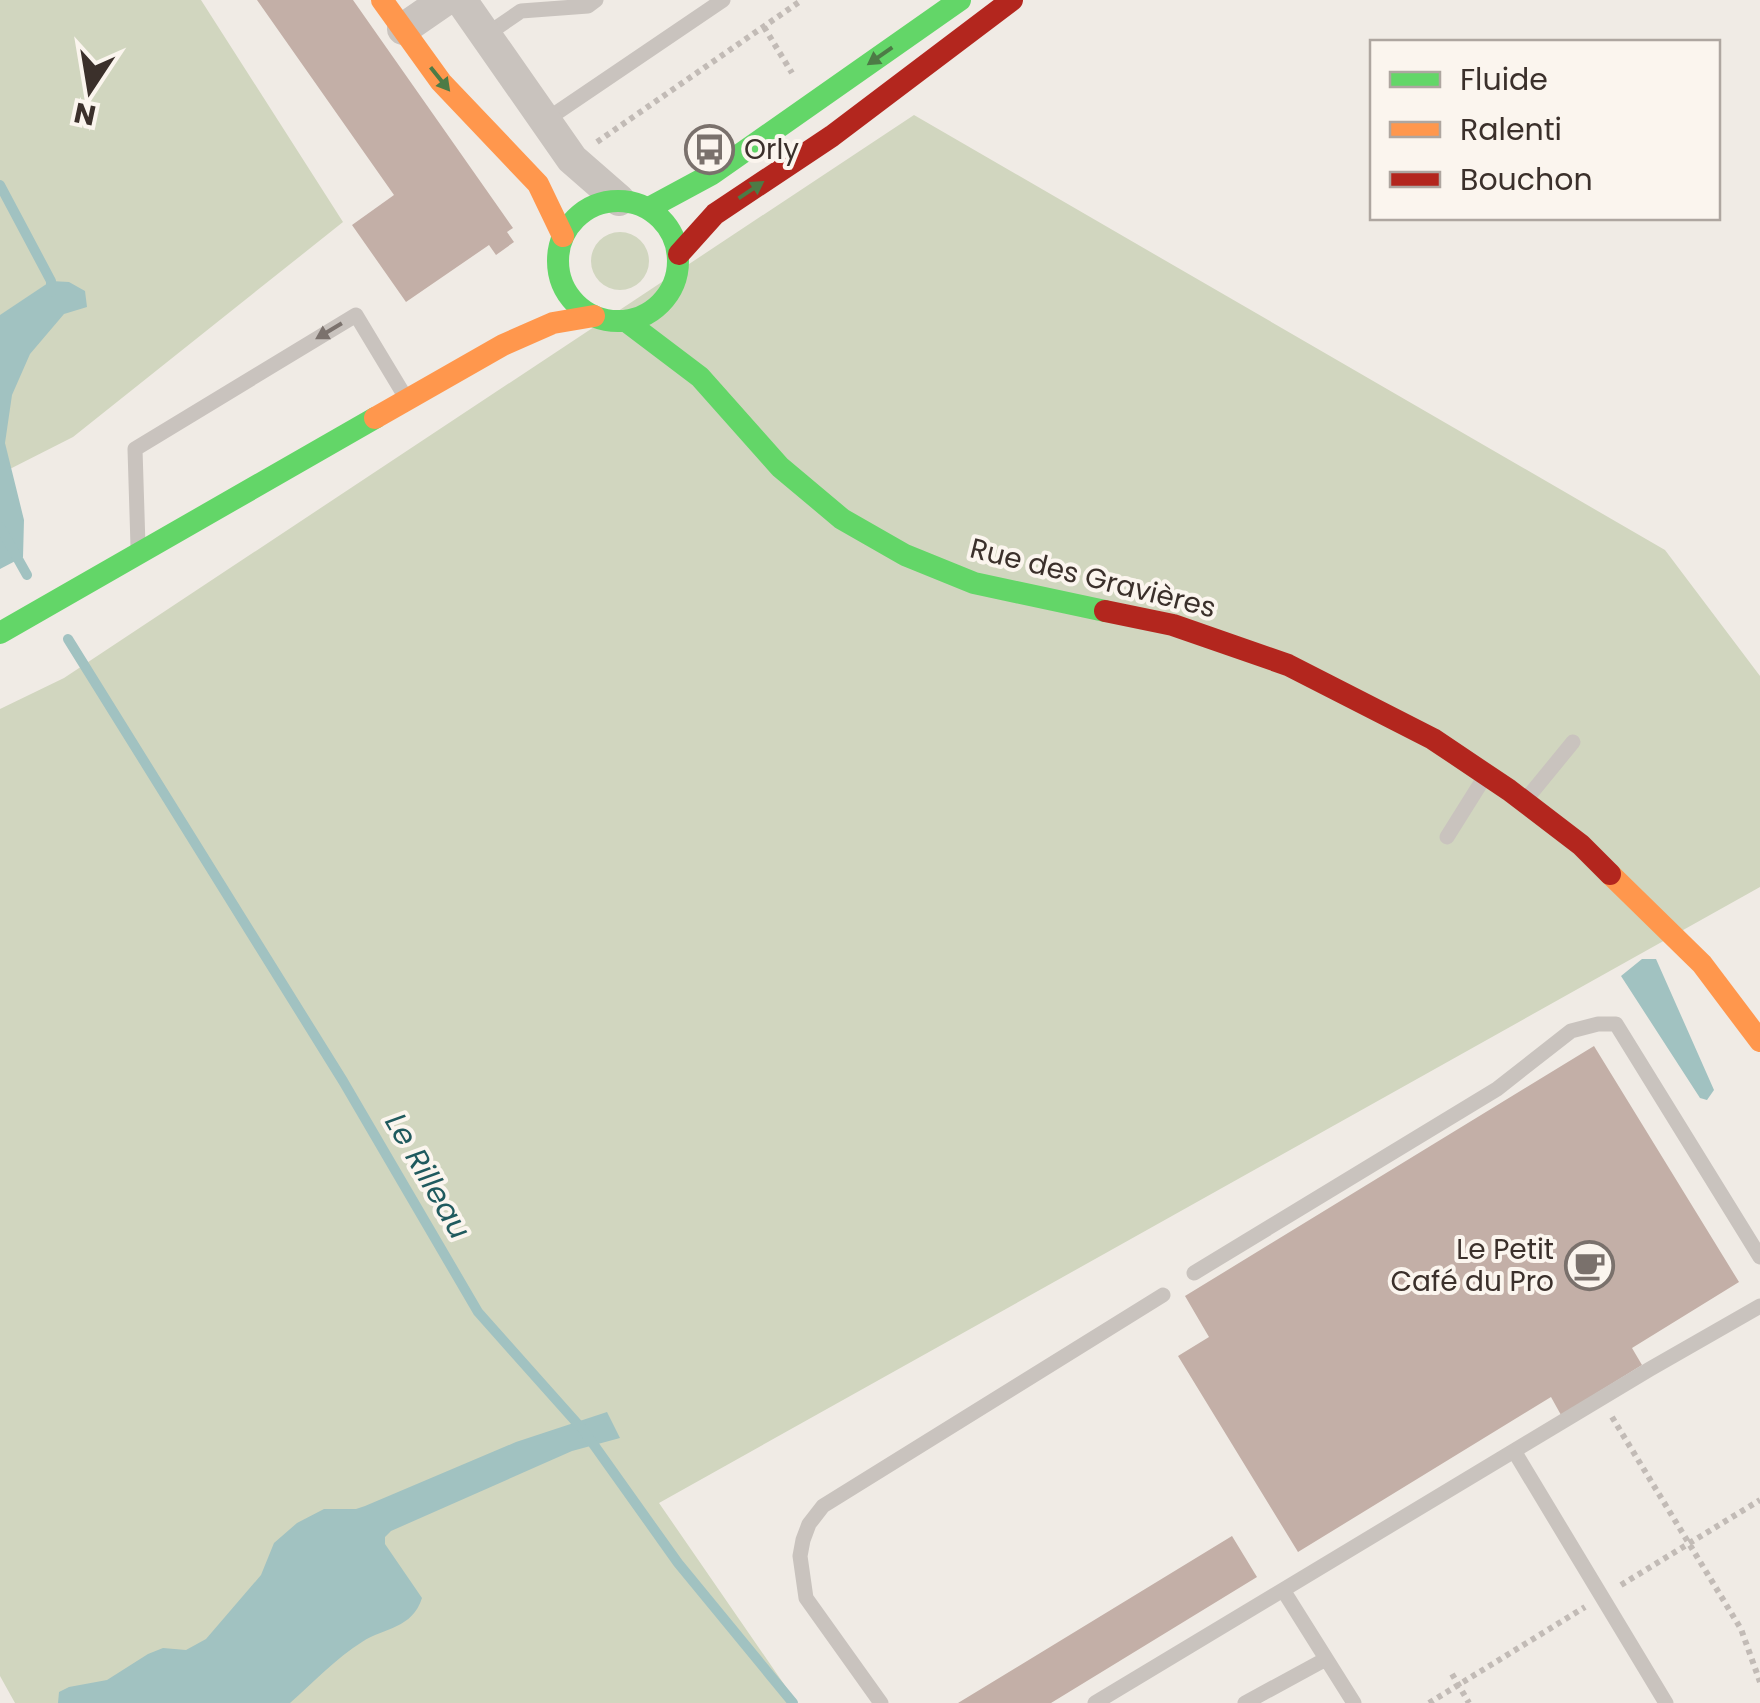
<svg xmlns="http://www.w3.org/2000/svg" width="1760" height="1703" viewBox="0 0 1760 1703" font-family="Poppins,sans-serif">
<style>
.green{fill:#d1d6bf}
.water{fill:#a1c2c1}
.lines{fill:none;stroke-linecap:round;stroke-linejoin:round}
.stream{stroke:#a1c2c1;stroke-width:10}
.building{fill:#c3afa7}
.path{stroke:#c2bbb6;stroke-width:6;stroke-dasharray:5 5;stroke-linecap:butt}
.lane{stroke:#c9c3be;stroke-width:15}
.street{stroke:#c9c3be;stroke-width:32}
.fast{stroke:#63d668;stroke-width:22}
.slow{stroke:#ff974d;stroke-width:22}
.jam{stroke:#b3261e;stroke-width:22}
.oneway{fill:#4d7b46}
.oneway2{fill:#7b726d}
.labels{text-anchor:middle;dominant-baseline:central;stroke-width:8;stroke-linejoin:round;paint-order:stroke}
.poi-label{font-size:28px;fill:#3b302b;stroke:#fbf5ee;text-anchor:start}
.street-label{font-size:28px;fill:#3b302b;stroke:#fbf5ee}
.water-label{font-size:30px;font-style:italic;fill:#1f5a5e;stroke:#fbf5ee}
</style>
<rect width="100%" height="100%" fill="#f0ebe5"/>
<path class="green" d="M0,0H201L343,222L73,437L0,474Z
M914,115L1665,550L1760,676V887L659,1503L797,1703H15L0,1676V709L64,678Z
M591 261a29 29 0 1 1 58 0a29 29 0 1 1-58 0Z"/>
<path class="water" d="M51,281L69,282L85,291L87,307L64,314L30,354L12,395L5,443L24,520L23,557L0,569V315Z
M1642,959H1656L1714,1090L1707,1100L1700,1098L1621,976Z
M607,1412L620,1438L572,1451L391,1531L385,1537V1544L422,1598C412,1629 385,1627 362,1642C337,1657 312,1684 290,1703H58L59,1692L69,1687L107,1680L148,1654L163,1648L186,1650L206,1639L261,1575L274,1543L297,1523L324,1509H356L365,1506L516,1442Z"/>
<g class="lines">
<path class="stream" d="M0,185L51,281V292
M0,527L27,575
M68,639L343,1081L478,1312L584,1431L678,1563L793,1703"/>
</g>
<path class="building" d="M257,0H353L513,228L507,232L514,242L496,255L489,245L406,302L352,225L394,195Z
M1594,1046L1739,1282L1632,1348L1642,1365L1561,1415L1551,1397L1298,1552L1178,1356L1209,1337L1185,1296Z
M1232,1536L1257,1577L1051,1703H958Z"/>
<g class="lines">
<path class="path" d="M764,27L792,73
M597,142L802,0
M1612,1417L1741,1629L1760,1682
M1621,1585L1760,1500
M1452,1674L1469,1703
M1429,1703L1585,1607"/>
<path class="lane" d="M486,35L521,11L588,6L596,0
M546,120L723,0
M138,546L135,449L356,315L406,398
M1528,797L1573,742
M1447,837L1484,778
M1194,1273L1497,1089L1571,1031L1598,1024H1616L1760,1257
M1514,1451L1666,1703
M1283,1590L1354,1703
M881,1703L806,1598L800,1556L803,1540L809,1524L823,1506L1163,1295
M1095,1703L1650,1369L1760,1306
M1245,1703L1326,1659"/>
<path class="street" d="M461,0L572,159L619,200
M403,29L445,0"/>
<path class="fast" d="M558 261a60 60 0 1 1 120 0a60 60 0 1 1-120 0Z
M649,208L712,174L960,0
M626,321L700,377L780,467L842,519L905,555L974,583L1105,611
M0,633L375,418"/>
<path class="slow" d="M382,0L441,82L538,184L563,236
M375,418L503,345L553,323L594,316
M1610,874L1702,964L1760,1041"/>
<path class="jam" d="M679,254L715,214L832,136L1012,0
M1105,611L1173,625L1288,665L1433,739L1509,790L1581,845L1610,874"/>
</g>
<defs><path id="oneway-solid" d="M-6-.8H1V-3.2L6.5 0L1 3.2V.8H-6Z" transform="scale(2.5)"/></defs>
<g class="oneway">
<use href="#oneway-solid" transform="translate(880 56) rotate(145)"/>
<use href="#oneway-solid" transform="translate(440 79) rotate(51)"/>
<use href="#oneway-solid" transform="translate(751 190) rotate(-34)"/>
</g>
<use class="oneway2" href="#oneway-solid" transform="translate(329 331) rotate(149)"/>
<defs>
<symbol id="bus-ring" viewBox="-11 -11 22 22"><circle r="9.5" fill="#fbf5ee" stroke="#7a716c" stroke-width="1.5"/><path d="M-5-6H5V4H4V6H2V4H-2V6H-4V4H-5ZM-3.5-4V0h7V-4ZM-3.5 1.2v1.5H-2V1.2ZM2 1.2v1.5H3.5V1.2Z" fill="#7a716c"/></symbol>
<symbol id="cafe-ring" viewBox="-11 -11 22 22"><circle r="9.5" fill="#fbf5ee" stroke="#7a716c" stroke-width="1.5"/><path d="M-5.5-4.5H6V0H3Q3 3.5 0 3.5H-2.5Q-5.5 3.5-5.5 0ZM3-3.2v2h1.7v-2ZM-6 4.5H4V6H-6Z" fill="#7a716c"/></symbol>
</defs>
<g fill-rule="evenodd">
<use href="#bus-ring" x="682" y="122" width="55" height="55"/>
<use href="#cafe-ring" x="1562" y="1238" width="55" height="55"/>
</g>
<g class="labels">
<g class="poi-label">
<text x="744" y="149">Orly</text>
<text x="1554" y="1249" text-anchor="end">Le Petit<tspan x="1554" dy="32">Café du Pro</tspan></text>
</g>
<g class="street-label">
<text transform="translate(1093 578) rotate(14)">Rue des Gravières</text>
</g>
<g class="water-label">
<text transform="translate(428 1176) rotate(60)">Le Rilleau</text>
</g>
</g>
<rect x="1370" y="40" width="350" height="180" fill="#fbf5ee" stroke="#aea6a0" stroke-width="2.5"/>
<rect x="1390" y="72" width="50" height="15" fill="#63d668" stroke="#aea6a0" stroke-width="2.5"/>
<text x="1460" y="90" font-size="30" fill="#3b302b">Fluide</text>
<rect x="1390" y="122" width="50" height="15" fill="#ff974d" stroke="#aea6a0" stroke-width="2.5"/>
<text x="1460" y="140" font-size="30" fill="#3b302b">Ralenti</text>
<rect x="1390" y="172" width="50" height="15" fill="#b3261e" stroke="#aea6a0" stroke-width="2.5"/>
<text x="1460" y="190" font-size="30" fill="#3b302b">Bouchon</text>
<g transform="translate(90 90) rotate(192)" stroke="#fbf5ee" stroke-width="8" paint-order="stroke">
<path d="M0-8L18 38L0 25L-18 38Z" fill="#3b302b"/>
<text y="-15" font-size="28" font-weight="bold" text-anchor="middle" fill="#3b302b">N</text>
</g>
</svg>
